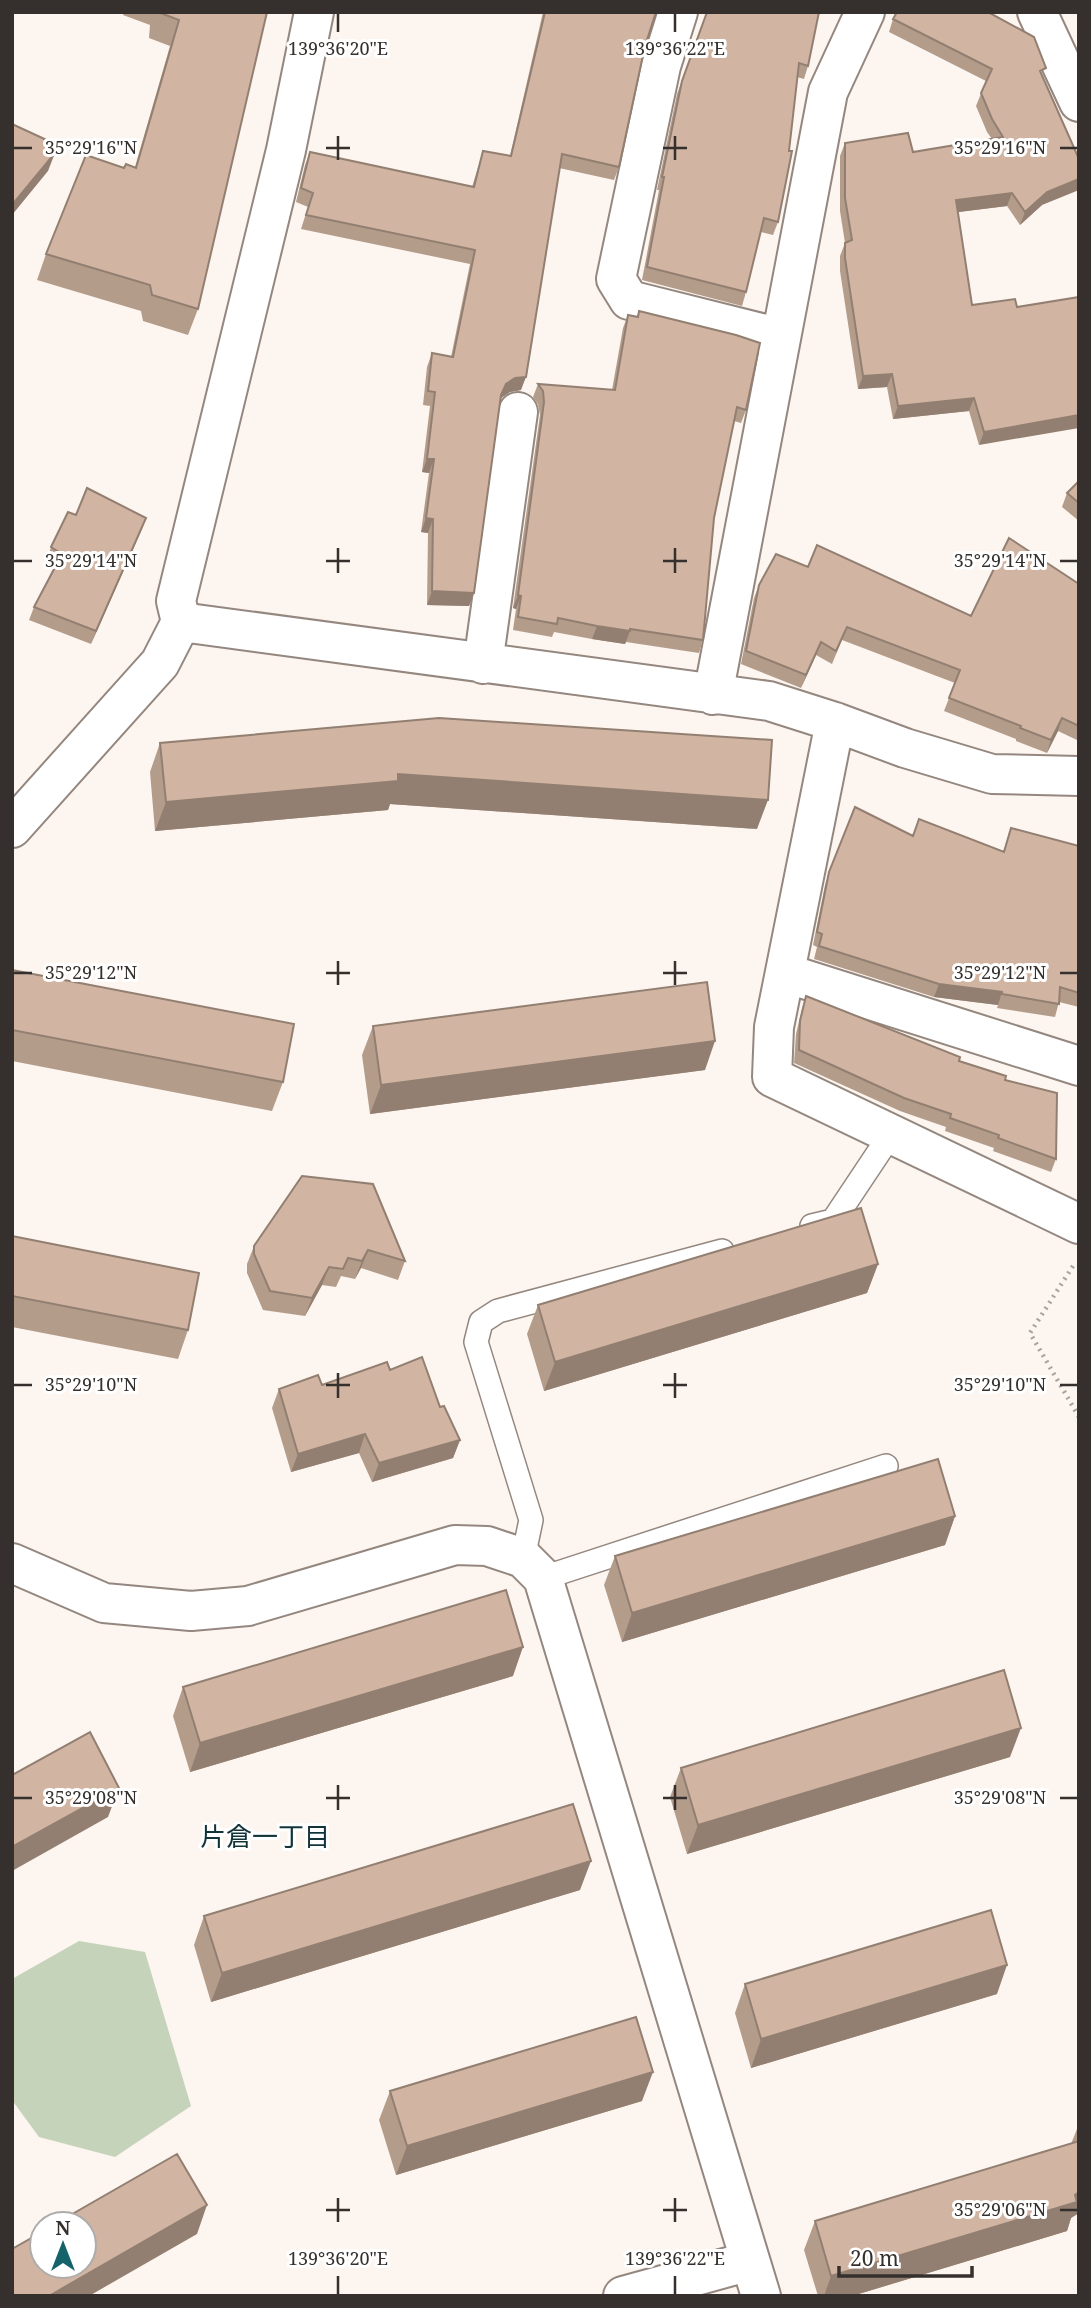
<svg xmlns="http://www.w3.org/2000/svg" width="1091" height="2308" viewBox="0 0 1091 2308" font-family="'Noto Serif','Noto Sans JP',serif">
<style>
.green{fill:#c5d3ba}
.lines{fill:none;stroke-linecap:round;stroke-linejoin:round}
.lane-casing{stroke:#94877f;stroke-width:26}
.street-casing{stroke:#94877f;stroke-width:42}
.path{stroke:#a9a39e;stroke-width:4.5;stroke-dasharray:2 5;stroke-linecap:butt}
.lane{stroke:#fff;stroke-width:23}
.street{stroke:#fff;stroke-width:38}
.wall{fill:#b49c8b}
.shaded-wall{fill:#927f71}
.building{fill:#d1b5a2;stroke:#927f71;stroke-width:2}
.ticks{fill:none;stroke:#35302d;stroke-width:2.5}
.labels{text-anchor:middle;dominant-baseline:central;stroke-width:6;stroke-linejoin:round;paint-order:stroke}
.neighbourhood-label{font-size:26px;fill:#123439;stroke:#fff}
.ticks-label{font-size:18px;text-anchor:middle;fill:#35302d;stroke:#fff;stroke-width:6;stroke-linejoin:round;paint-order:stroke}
</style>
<rect width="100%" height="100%" fill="#fdf5ef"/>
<path class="green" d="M79,1941L145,1952L191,2106L115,2157L39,2137L12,2100V1979Z"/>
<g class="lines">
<defs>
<path id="lane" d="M812,1226L833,1221L891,1134
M523,1558L531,1520L476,1342L481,1322L498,1311L722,1251
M543,1578L886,1466"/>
<path id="street" d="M678,12L661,66L616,279L629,300L781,338
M1037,12L1079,102
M181,622L769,701L835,722L905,748L992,774L1079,776
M483,664L518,412
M713,695L828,92L865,12
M835,722L774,1027L772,1077L1079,1224
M12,828L160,663L181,622L176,601L286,150L314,12
M785,973L1079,1066
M12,1563L104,1603L191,1611L248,1606L455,1545L487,1546L523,1558L543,1578L761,2296
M623,2296L750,2261"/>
</defs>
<use href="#lane" class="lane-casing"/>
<use href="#street" class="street-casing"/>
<path class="path" d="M1073,1266L1030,1333L1079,1417"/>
<use href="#lane" class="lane"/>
<use href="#street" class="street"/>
</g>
<path class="wall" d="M124,12H267L198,309L188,335L143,321L141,311L37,280L46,254L124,168L135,167L170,46L149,38L150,25L123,15Z
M543,12H656L645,46L619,167L614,180L559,168L521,390L510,392L501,398L474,593L469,606L427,605L428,533L421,532L429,473L422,472L430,406L423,405L427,367L432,353L451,357L470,264L301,229L308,207L296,202L305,165L310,152L472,187L483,151L510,156Z
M707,12L808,66L804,79L797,77L778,222L773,235L761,232L746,292L742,306L642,280L659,190H657L677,94Z
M893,19L1043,76L1042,205L1020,225L1007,206L958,212L972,305L1017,307L1079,297L979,445L969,411L893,419L887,387L858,389L840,271V256L845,243L840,211V156L845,143L913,152L992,139L987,132L976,106L986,81L889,32Z
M639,311L746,410L741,423L734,421L714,518L703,640L699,653L626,642L625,644L592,639L554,632L552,637L513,630L516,609L513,608L540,415L538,404L533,397L538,384L612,390L623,328L628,315L637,317Z
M1079,481V521L1062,507L1067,493Z
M76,515L141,531L91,644L29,620L34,607L55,566L47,560L51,547Z
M808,567L971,616L1079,584V741L1058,731L1047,753L1016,741V739L944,711L955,683L842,640L832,664L816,655L801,688L741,664L754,598L759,585Z
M160,743L757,829L390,804L388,810L155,831L150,772Z
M1011,828L1079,846V1007L1059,1002L1055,1017L997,1008L998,1005L934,997L814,959L817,947L813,945L825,885L829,872L913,835L1003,852Z
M12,970L283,1082L272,1111L12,1061Z
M806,996L959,1061L1005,1080L1056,1159L1051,1172L993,1151L994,1148L945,1131L946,1127L900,1111L794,1063L796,1034L802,1009Z
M373,1026L705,1070L370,1114L362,1055Z
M302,1176L405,1261L398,1280L361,1268L355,1279L341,1276L336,1287L322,1285L305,1316L263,1310L247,1273V1264L254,1246Z
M12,1236L188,1330L178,1359L12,1327Z
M878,1264L867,1293L544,1391L527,1334L538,1305Z
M390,1370L440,1407L460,1440L453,1458L372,1482L359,1453L291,1472L272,1408L279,1389L322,1385Z
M955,1516L945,1545L622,1642L604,1585L615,1556Z
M513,1676L190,1772L173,1716L183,1687Z
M1010,1757L687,1854L670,1797L681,1768Z
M580,1890L211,2002L194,1945L204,1916Z
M745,1984L997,1994L751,2068L735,2013Z
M390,2091L642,2101L396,2175L379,2120Z
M1079,2124V2213L1071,2218L1067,2231L852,2296H818L804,2250L815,2221L1071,2144Z"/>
<path class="shaded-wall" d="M55,153L48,171L12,215V205Z
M1079,179V190L1042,205L1020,225L1025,212L1047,192Z
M1012,193L1007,206L951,213L956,200Z
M892,374L887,387L858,389L863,376Z
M526,377L521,390L510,392L501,398L496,409L506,384L515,378Z
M974,398L969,411L893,419L898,406Z
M1079,415V428L979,445L984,432Z
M427,459H434L429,473L422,472Z
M146,518L141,531L91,644L96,631Z
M426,518L433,519L428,533L421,532Z
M432,591L474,593L469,606L427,605Z
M518,595L521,596L516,609L513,608Z
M597,626L630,631L625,644L592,639Z
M821,642L816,655L801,688L806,675Z
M1062,718L1058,731L1047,753L1051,740Z
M398,774L768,800L757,829L390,804L388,810L155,831L166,802Z
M939,984L1002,992L998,1005L934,997Z
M715,1041L705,1070L370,1114L381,1085Z
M368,1250L361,1268L355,1279L362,1261Z
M878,1264L867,1293L544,1391L555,1362Z
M329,1267L322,1285L305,1316L312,1298Z
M365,1434L359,1453L291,1472L298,1454Z
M460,1440L453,1458L372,1482L379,1463Z
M955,1516L945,1545L622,1642L632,1613Z
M523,1647L513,1676L190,1772L200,1743Z
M1021,1728L1010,1757L687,1854L698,1825Z
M119,1788L108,1817L12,1871V1847Z
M591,1861L580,1890L211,2002L222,1973Z
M1007,1965L997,1994L751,2068L761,2039Z
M653,2072L642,2101L396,2175L407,2146Z
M1079,2192V2213L1071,2218L1067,2231L852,2296H824L831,2276L1075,2195Z
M207,2205L197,2234L89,2296H49Z"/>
<path class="building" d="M158,12H267L198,309L152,295L150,285L46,254L86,155L124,168L126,164L136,168L179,20Z
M545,12H656L645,46L619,167L562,154L526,377L515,378L506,384L501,395L474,593L432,591L433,519L426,518L434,459H427L435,392L428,391L432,353L453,357L475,250L306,215L313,193L301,188L310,152L474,187L483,151L511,156Z
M707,12H819L808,66L799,63L789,151H792L778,222L764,218L746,292L647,267L664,177H662L682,81Z
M897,12H988L1034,37L1046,68L1040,71L1079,159V179L1047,192L1025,212L1012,193L956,200L972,305L1015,299L1017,307L1079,297V415L984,432L974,398L898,406L892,374L863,376L845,258V243L852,240L845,198V143L908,133L913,152L1003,137L992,119L981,93L992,69L893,19Z
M12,124L51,142L47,150L55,153L12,205Z
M639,311L736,335L760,343L746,410L737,407L714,518L703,640L630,629V631L597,626L558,618L557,624L518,617L521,596L518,595L544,402L543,391L538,384L615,390L628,315L638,317Z
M1079,481V503L1067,493Z
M87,488L146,518L96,631L34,607L62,554L51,547L68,512L76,515Z
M1009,538L1079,584V726L1062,718L1051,740L1020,728L1021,726L949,698L960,670L847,627L836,651L821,642L806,675L746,651L759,585L776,554L808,567L817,545L971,616Z
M439,718L772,740L768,800L398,774V781L166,802L160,743Z
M855,807L913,836L919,819L1004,852L1011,828L1079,846V993L1060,987L1059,1004L1002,994V992L939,984L819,946L822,934L817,932L829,872Z
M12,970L294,1024L283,1082L12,1030Z
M707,982L715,1041L381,1085L373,1026Z
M806,996L960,1057L959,1061L1006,1076L1005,1080L1057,1093L1056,1159L998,1138L999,1135L950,1118L951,1114L904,1098L799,1050L800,1021Z
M302,1176L373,1184L405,1261L368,1250L362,1261L348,1258L343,1269L329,1267L312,1298L270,1291L254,1254V1246Z
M861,1208L878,1264L555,1362L538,1305Z
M12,1236L199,1273L188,1330L12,1296Z
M422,1357L440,1407L444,1406L460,1440L379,1463L365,1434L298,1454L279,1389L318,1375L322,1385L387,1362L390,1370Z
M938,1459L955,1516L632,1613L615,1556Z
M506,1590L523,1647L200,1743L183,1687Z
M1004,1670L1021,1728L698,1825L681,1768Z
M90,1732L119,1788L12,1847V1775Z
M573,1804L591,1861L222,1973L204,1916Z
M991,1910L1007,1965L761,2039L745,1984Z
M636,2017L653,2072L407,2146L390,2091Z
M1079,2141V2192L1075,2195L1077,2202L831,2276L815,2221Z
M177,2154L207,2205L49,2296H12V2249L42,2232V2266H84V2224H55Z"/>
<path class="ticks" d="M338,14V32M675,14V32M338,136V160M675,136V160M14,148H32M326,148H350M663,148H687M1060,148H1077M338,548V573M675,548V573M14,561H32M326,561H350M663,561H687M1060,561H1077M338,961V985M675,961V985M14,973H32M326,973H350M663,973H687M1060,973H1077M338,1373V1398M675,1373V1398M14,1385H32M326,1385H350M663,1385H687M1060,1385H1077M338,1785V1810M675,1785V1810M14,1798H32M326,1798H350M663,1798H687M1060,1798H1077M338,2198V2222M675,2198V2222M326,2210H350M663,2210H687M1060,2210H1077M338,2276V2294M675,2276V2294"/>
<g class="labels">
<g class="neighbourhood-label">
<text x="265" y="1836">片倉一丁目</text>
</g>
</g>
<g class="ticks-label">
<text x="338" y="55">139°36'20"E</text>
<text x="675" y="55">139°36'22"E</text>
<text x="91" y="154">35°29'16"N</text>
<text x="1000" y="154">35°29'16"N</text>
<text x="91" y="567">35°29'14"N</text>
<text x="1000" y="567">35°29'14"N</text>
<text x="91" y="979">35°29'12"N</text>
<text x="1000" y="979">35°29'12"N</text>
<text x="91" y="1391">35°29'10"N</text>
<text x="1000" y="1391">35°29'10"N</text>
<text x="91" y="1804">35°29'08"N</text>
<text x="1000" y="1804">35°29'08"N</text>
<text x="1000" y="2216">35°29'06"N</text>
<text x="338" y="2265">139°36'20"E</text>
<text x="675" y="2265">139°36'22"E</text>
</g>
<rect width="1091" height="2308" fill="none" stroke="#35302d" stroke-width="28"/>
<g transform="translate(63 2245)"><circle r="33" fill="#ffffff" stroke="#aeacab" stroke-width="2"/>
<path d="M0-5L12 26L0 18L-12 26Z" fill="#14636b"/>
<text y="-10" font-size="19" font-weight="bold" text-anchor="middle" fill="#35302d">N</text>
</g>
<path d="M839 2266v10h133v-10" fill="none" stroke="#35302d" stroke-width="3.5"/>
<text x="850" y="2266" font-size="21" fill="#35302d" stroke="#ffffff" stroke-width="5" paint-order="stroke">20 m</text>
</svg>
